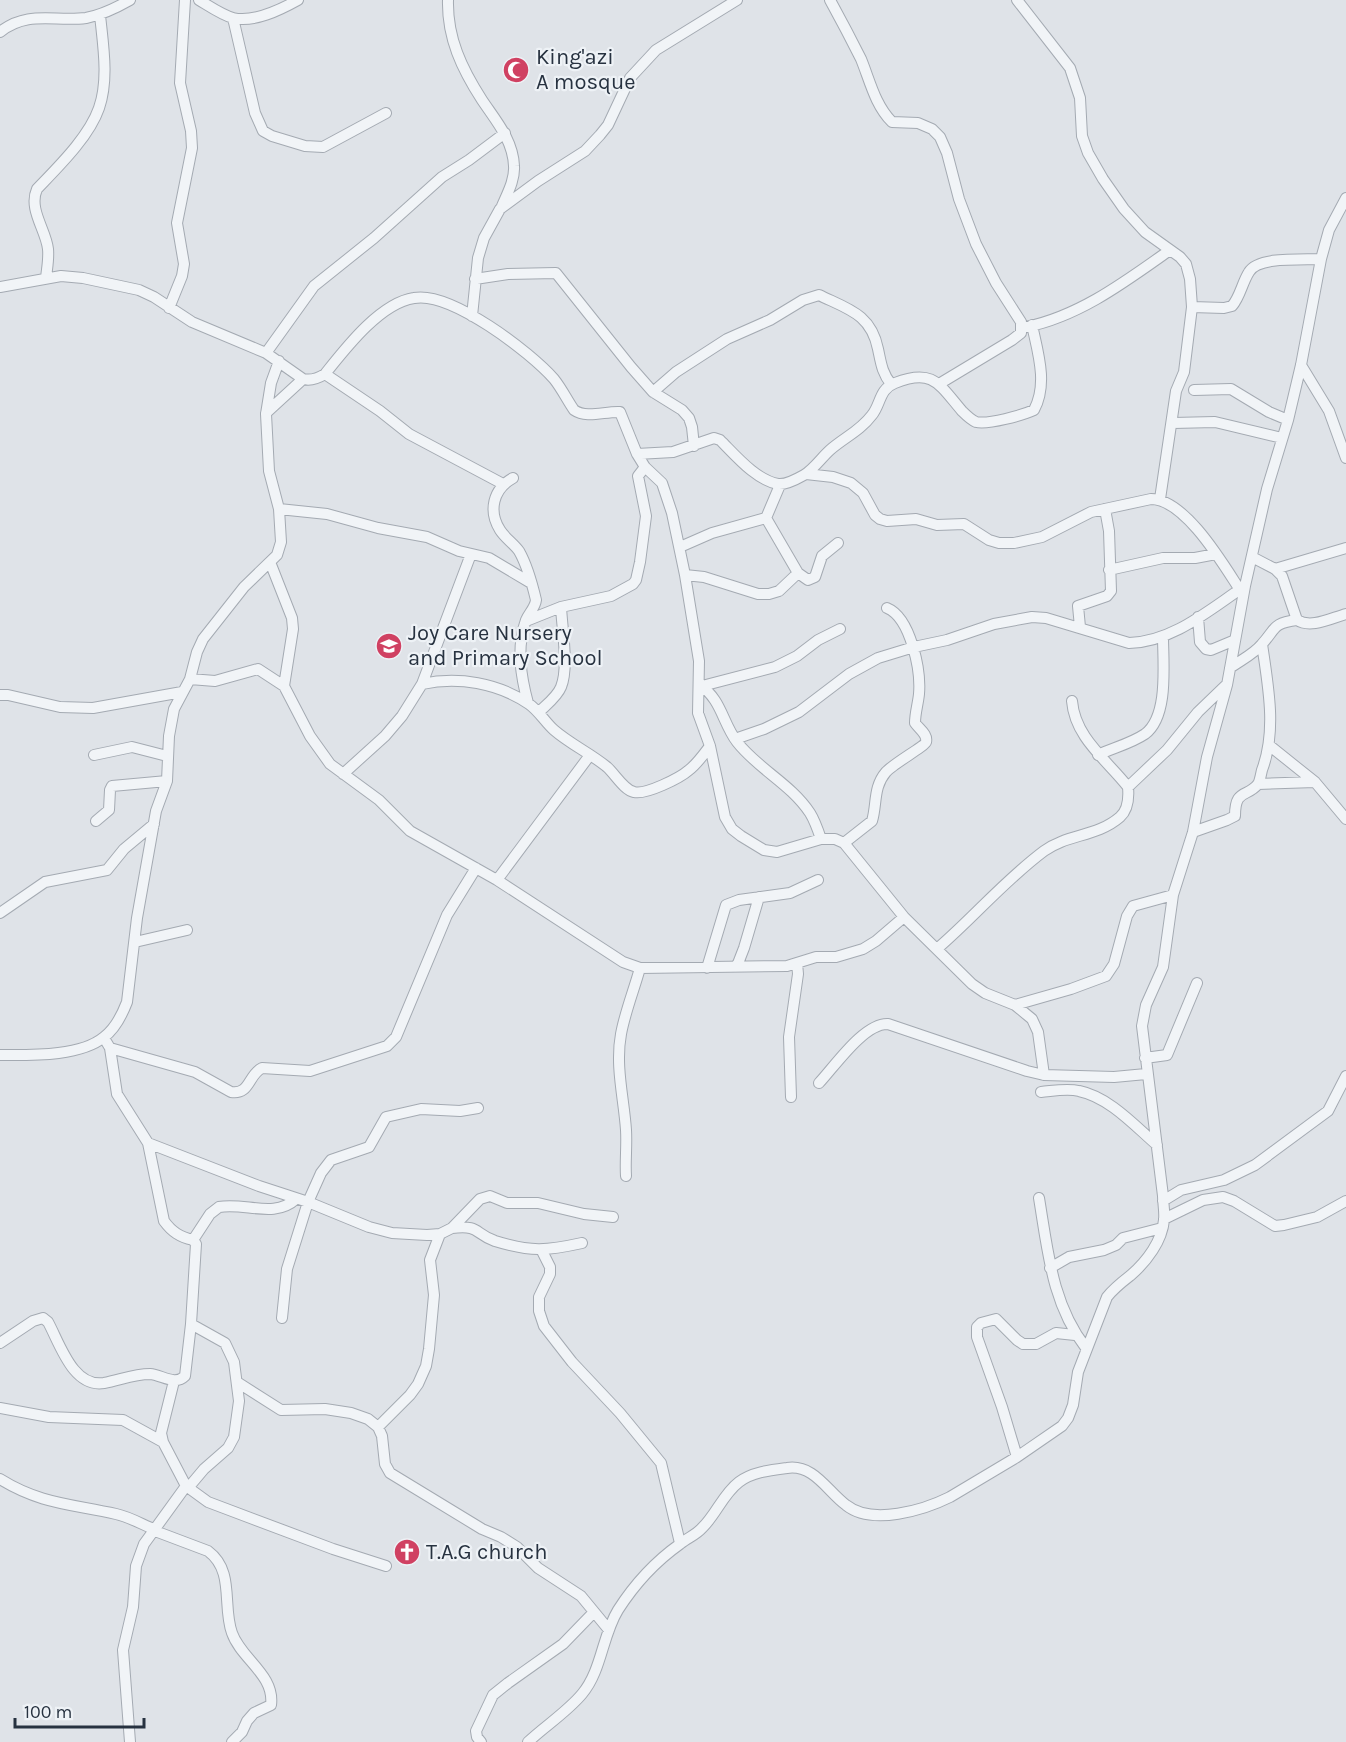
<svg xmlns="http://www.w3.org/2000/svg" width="1346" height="1742" viewBox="0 0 1346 1742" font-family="Karla,sans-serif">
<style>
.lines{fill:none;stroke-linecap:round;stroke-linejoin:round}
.minor-casing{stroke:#a4aab2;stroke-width:12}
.minor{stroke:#f1f4f7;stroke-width:10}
.labels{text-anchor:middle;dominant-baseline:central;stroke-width:4.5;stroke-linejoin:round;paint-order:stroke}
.poi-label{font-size:22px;fill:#273240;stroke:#eef2f6;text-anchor:start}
</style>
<rect width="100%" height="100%" fill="#dfe3e8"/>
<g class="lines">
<defs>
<path id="minor" d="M199,0C209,6 222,15 233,18C254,23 280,10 298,0
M448,0C447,38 462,69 482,100C496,121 513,140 514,166C515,180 507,194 502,206
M830,0C841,20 851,39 861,59C870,81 875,105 892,122L918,123L932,129L940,137L947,153L959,199L976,244L996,283L1021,322V333L1012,340L939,384
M1017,0L1070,68L1080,98L1082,136L1088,153L1103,179L1124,209L1145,232L1180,257L1186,264L1190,279L1192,307L1184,372L1176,391L1160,499
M233,18L255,113L263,131L272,136L305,146L323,147L386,113
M0,32C28,10 54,22 86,18C102,15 116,8 130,0
M46,278C47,268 49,259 48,249C46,230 28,209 37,189C58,167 89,137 99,108C109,79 103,45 100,15
M475,279L508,274L556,273L631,367L653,392L682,410L689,418L692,427L694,446
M0,287L61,276L83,278L139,290L154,297L192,322L266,353L303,379C311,381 317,379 325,374C345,349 380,303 414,298C451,291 530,352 554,379C562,389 567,400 574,410C587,419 605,411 620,412L637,454L645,467L662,483L672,513L685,575L699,661L698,713L710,746L725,817L732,829L741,836L764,850L777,852L821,839H835L844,843L904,917L972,984L985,993L1015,1005L1032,1019L1038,1032L1044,1075L1114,1077L1146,1074
M1192,307L1224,308L1232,306C1240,297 1242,283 1249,272C1258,256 1303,260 1321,259
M169,308L182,276L184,264L177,223L192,148L191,131L180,83L185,0
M472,316L478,258L484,238L500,209L538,181L585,151L600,135L608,125L630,78L656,50L737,0
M1026,327C1080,316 1126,281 1170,250
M266,353L314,286L374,238L442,177L469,160L505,133
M1301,365L1329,411L1346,458
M325,374L380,411L409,434L503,484
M1194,390L1231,389L1269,412L1288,420
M653,392L676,372L727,339L770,320L803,300L819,295C848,309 871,314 878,349C881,363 882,373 891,384
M266,413L303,379
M1173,423L1215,422L1282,438
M637,454L673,452L714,438L720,440C736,456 756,480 778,484C786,485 797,479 804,475C814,469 822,457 830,450C845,437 860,431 872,415C881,404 879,389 895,383C933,368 939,384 962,411C966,415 971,420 976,422C988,425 1023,415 1034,410C1048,384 1038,353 1032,325
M806,474L833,477L851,483L863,493L875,515L880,519L887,521L916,519L937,525L964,524L989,540L999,543H1014L1042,537L1091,512L1151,499C1185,499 1223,564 1240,590
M513,478C493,489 488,511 500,530C505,538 513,543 519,551C527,565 532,583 536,600C535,608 529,613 526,620C516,648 521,677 528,703
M279,509L327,514L378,528L427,537L459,551L489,558L531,583
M766,518L798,573L808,580L815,577L822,556L838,543
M680,547L712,533L766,518L780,485
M1252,557L1275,569L1282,576L1297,620C1311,629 1331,618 1346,614
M270,562L292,618L293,629L284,686L310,736L330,764L379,800L410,831L497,880L623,962L640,968L787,966L816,957H836L863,949L876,941L904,917
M1275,569L1346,548
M1109,570L1163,558H1195L1216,554
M685,575L704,577L758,594H769L779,591L798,573
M1198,617L1200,642L1206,649L1211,650L1235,640
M526,621L561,607L611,596L633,584L636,580L640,562L646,516L638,476L645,467
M1080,627L1078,606L1107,596L1111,591L1109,531L1105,509
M1230,668C1241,660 1254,654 1262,644C1276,629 1272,623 1297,620
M190,679L215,681L258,669L284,686
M422,684L471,554
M699,684C722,700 722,722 737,742C758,769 791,784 810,813C815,821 818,830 821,839
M702,686L775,667L797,656L818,640L840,629
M0,695H8L60,707L93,708L182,692
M539,712C546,705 557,697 561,687C569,668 562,628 561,607
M735,739L764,729L799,712L849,674L878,658L914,647L947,640L994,624L1032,617L1046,618L1129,643C1173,642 1210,609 1245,586
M1270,746L1315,782L1346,819
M94,755L132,747L167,756
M1098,755C1113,748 1132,743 1145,734C1169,716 1163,664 1163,636
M343,774L385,736L402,716L422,684C458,676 498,683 529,704C539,711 545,722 554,730C570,744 590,753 607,767C615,774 624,790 634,792C646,795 680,778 689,770C697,764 704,754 710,746
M1258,784L1315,782
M1128,787L1167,750L1198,712L1225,686
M96,821L109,810L110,790L112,786L167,781
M1193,832L1227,820L1235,816C1235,788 1247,798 1258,784C1260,781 1261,774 1262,770C1277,730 1268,686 1262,644
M844,843L872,821C877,805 873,787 886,772C893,764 925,746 926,742C928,734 919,729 915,723C915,713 918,704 919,694C921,671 911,618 887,608
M497,880L590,755
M0,913L45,882L107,870L124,849L154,824
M135,942L187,930
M938,948C974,917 1005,880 1044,851C1067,834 1097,837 1120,817C1128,810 1129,798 1128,787C1107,760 1075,738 1072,701
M737,966L744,948L759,897
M707,968L726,905L739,900L790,893L818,880
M1015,1005L1071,989L1106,976L1114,964L1127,916L1133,906L1173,895
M110,1048L195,1072L231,1092C250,1095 248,1075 262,1068L310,1071L387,1046L396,1037L447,915L476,868
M0,1055C29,1055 80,1057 104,1037C115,1029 122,1015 127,1002L137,918L156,811L167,781L169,736L174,709L190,679L197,652L203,639L244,587L277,555L281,542L279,509L269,471L266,414L271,383L279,361
M1145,1058L1167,1055L1197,983
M819,1083C835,1066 864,1023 888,1024L1027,1071L1044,1075
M1041,1092C1053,1091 1067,1088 1079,1091C1109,1097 1135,1126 1157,1145
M791,1097L789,1037L798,974L797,963
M148,1143L259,1186L308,1202L369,1227L392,1233L427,1235L440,1234L452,1228L480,1199L490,1196L507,1203H538L584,1214L613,1217
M626,1176C625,1161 627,1146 626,1130C624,1099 615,1066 621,1034C625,1012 634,990 640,968
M1039,1198C1048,1252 1052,1304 1086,1348
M1163,1201L1181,1190L1224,1180L1255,1165L1328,1111L1346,1076
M1164,1219L1203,1200L1223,1197L1234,1201L1275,1226L1284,1225L1317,1217L1346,1201
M452,1228C481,1225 473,1233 495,1241C531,1252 546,1251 582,1243
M193,1240L210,1214L219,1207C245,1202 274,1219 296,1199
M542,1251L550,1267V1274L539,1297V1311L544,1326L572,1362L620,1413L661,1463L680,1543
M1050,1268L1069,1257L1104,1250L1116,1245L1123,1238L1162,1228
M282,1318L287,1269L308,1202L321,1173L331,1160L369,1147L386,1117L421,1109L460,1111L478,1108
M0,1343L33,1321L43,1318L48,1322C60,1344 73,1388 104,1383C120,1380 134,1374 150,1374C162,1375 175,1386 185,1376L191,1324L196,1244L193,1240C180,1237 172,1232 164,1221L148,1143L117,1094L110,1048L104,1038
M174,1381L161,1433L163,1442L186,1486L208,1502L333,1549L386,1566
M237,1382L281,1410L325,1409L351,1413L368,1419L378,1427L382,1436L385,1464L390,1473L482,1529L501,1537L517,1547L538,1568L581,1596L609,1630
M0,1408L49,1417L123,1420L163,1442
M378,1427L410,1395L418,1384L426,1366L429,1349L434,1295L430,1260L440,1234
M1017,1457L1002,1407L977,1337V1327L981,1323L996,1319L1017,1340L1023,1344H1036L1056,1333L1075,1335
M0,1479C40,1504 72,1504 116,1514C130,1517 143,1525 156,1530
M188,1488L204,1469L228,1448L234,1437L239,1401L234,1362L225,1343L191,1324
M155,1531L208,1551C235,1571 222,1606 232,1633C241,1659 275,1675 271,1705L254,1713L247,1721L242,1732L232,1742
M130,1742L123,1650L133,1607L136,1566L144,1544L186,1486
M481,1742L477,1737L476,1731L493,1695L508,1683L563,1644L594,1612
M528,1742C545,1726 567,1712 582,1694C602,1670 602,1636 618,1610C634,1585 656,1561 680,1544C687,1538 696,1535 702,1528C716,1515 723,1494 739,1482C752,1472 771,1470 787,1468C814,1464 827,1491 846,1505C872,1526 924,1510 950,1497L1017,1457L1062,1426L1068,1418L1073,1405L1078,1372L1107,1297C1114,1288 1122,1282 1131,1275C1147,1261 1162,1241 1164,1220C1165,1212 1163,1204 1163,1196L1142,1026L1146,1005L1163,967L1173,895L1193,832L1207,757L1227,685L1245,586L1267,489L1288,420L1301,365L1321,259L1329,230L1346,198"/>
</defs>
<use href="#minor" class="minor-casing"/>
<use href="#minor" class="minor"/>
</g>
<defs>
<symbol id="mosque-disc" viewBox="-11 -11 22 22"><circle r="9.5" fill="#d04162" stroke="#eef2f6"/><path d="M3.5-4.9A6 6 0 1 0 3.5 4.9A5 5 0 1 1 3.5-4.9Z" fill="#fff"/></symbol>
<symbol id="school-disc" viewBox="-11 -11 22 22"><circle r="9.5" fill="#d04162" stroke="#eef2f6"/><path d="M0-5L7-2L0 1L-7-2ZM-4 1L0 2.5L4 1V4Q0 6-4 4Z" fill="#fff"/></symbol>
<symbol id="church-disc" viewBox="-11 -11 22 22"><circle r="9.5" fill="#d04162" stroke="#eef2f6"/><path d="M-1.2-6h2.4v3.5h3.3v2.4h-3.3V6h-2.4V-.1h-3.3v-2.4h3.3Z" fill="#fff"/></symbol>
</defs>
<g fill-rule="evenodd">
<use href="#mosque-disc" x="501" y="55" width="30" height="30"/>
<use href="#school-disc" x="374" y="631" width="30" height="30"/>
<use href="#church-disc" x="392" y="1537" width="30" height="30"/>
</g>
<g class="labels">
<g class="poi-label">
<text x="536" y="57">King'azi<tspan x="536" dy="25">A mosque</tspan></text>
<text x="408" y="633">Joy Care Nursery<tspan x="408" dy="25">and Primary School</tspan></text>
<text x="426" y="1552">T.A.G church</text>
</g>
</g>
<path d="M15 1718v9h129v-9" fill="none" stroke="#273240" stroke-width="3"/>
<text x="24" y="1718" font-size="18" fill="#273240" stroke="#eef2f6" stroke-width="4.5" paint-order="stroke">100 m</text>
</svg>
